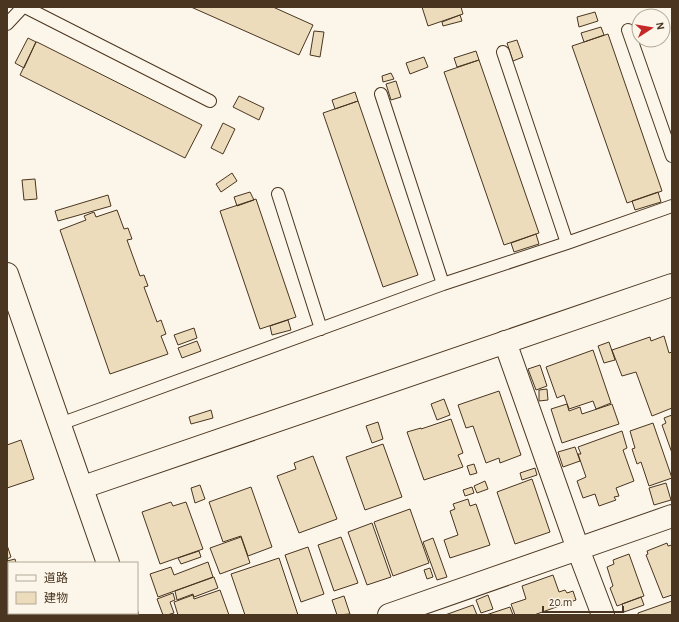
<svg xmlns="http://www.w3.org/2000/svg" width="679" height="622" viewBox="0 0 679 622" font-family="'Alegreya Sans','Noto Sans JP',sans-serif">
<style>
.building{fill:#ecdcbc;stroke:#4a3520}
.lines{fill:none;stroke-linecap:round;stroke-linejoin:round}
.service-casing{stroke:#4a3520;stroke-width:14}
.minor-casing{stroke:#4a3520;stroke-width:24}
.tertiary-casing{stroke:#4a3520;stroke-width:24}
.service{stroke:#fbf6e9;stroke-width:12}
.minor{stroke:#fbf6e9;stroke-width:22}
.tertiary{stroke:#fbf6e9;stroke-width:22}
</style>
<rect width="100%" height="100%" fill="#fbf6e9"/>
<path class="building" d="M191,7H273L313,25L299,55Z
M422,7H461L463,14L428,26Z
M595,12L598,21L579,27L577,17Z
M460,15L462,21L443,26L442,22Z
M601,27L604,35L584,42L581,33Z
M314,31L324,32L320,57L310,55Z
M608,34L662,191L627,203L572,46Z
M28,38L36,42L24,68L15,63Z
M517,40L523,57L513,61L507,43Z
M36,42H37L202,125L185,158L20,75Z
M476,51L479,60L457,67L454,58Z
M424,57L428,67L410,74L406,63Z
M479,60L539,233L504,245L444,72Z
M391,73L394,79L383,82L382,76Z
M396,81L401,97L391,100L386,84Z
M355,92L358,101L335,109L332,100Z
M239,96L264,108L259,120L233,107Z
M358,101L418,275L383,287L323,113Z
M223,123L235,129L223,154L211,148Z
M232,173L237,181L221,192L216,184Z
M35,179L37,199L24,200L22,180Z
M250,192L254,200L237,206L234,197Z
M658,192L661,202L635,210L632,201Z
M108,195L111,206L58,221L55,211Z
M256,199L296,317L260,329L220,211Z
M117,210L124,229L128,228L132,239L127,240L140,276L144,275L148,286L144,287L157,322L161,320L166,334L161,336L168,354L110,374L60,230L86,220L84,216L94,212L96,217Z
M536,234L539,244L514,252L511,243Z
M288,320L291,330L272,335L270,326Z
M194,328L197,338L178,345L174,335Z
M664,336L669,353L672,352V408L652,416L636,372L622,376L612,350L650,337L651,341Z
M197,341L201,351L182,358L178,348Z
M609,342L615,360L604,363L598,346Z
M593,350L611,403L596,409L593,401L569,409L564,395L557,398L546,367Z
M540,365L547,386L536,390L528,369Z
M547,389L548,400L539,401V390Z
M499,391L521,455L500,463L499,458L486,463L473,426L466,428L458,405Z
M444,399L450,415L437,420L431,404Z
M567,404L569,411L580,407L582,414L612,404L619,424L562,443L551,409Z
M211,410L213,418L191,424L189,417Z
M672,415V453L662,425L666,423L664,418Z
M451,419L463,453L458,455L463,467L424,480L407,432L421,428V429Z
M378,422L383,439L372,443L366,426Z
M653,423L672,478L649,486L641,462L637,464L632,449L635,448L630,431Z
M622,431L627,448L623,450L634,481L616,488L619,496L614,497L616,500L599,506L595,494L583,498L577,481L586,477L578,454H581L578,447Z
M21,440L34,479L7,488V445Z
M383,444L402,497L365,510L346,457Z
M575,447L580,461L563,467L558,452Z
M313,456L337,519L299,533L277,476L296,469L294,463Z
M474,464L477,473L470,475L467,466Z
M535,468L537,475L522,480L520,473Z
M532,479L550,532L515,544L497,492Z
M485,481L488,489L477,493L474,486Z
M666,483L671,500L654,505L649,488Z
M200,485L205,499L195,503L191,488Z
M251,487L272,547L248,556L241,536L223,542L209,502Z
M472,487L474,493L465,496L463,490Z
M468,499L470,506L476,504L490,545L450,558L444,540L458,535L450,511L455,509L453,504Z
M171,502L173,506L186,502L203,549L160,564L142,512Z
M410,509L429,563L393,576L374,522Z
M372,523L391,577L367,585L348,532Z
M241,537L250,563L220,574L210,548Z
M341,537L358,583L334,591L318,545Z
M433,538L447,577L437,580L423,542Z
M667,543L668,546L672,545V595L663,598L646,555L648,554L647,551Z
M7,545L11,557L7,559Z
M308,547L324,594L301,602L285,555Z
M199,551L201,557L181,564L178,558Z
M629,554L644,596L617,606L610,588L613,586L607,567L614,564L613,560Z
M279,558L298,615H245L231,574Z
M15,559L16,563H9V613H34L35,615H7V561Z
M208,562L213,577L158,597L150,574L171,567L174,575Z
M430,568L433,577L427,579L424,570Z
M553,575L559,592L565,590L567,593L573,591L576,600L534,615H515L511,604L526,599L522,586Z
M214,577L218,588L194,597L193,594L177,600L175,591Z
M220,590L229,615H178L174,602L193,595L194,599Z
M173,593L175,600L170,602L174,613L167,615H163L157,599Z
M488,595L493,609L481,613L476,600Z
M344,596L350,614L337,615L332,600Z
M641,597L644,605L624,612L622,604Z
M672,601V615H638V613Z
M473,605L477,615H445Z
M510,607L513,615H486Z"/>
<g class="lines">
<defs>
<path id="service" d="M25,7L210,101
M7,24L21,9V7
M628,30L672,156
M503,52L567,243
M381,94L443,284
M278,194L321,329
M60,424L443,284L567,243L672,206"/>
<path id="minor" d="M505,342L578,549L603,615
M389,615L672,516"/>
<path id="tertiary" d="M7,274L108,563
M82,488L89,485L672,285
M126,613L127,615"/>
</defs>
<use href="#service" class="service-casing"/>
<use href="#minor" class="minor-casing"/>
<use href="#tertiary" class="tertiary-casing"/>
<use href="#service" class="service"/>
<use href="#minor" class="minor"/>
<use href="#tertiary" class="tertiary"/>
</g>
<rect width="679" height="622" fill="none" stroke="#4a3520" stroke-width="16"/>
<rect x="8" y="562" width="130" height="52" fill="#fbf6e9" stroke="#b4a999"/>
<rect x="16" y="575" width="20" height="6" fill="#fbf6e9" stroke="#b4a999"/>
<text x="44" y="582" font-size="12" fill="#4a3520">道路</text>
<rect x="16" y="592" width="20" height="12" fill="#ecdcbc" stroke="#b4a999"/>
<text x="44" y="602" font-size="12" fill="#4a3520">建物</text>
<g transform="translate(651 28) rotate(78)"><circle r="19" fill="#fbf6e9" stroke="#b4a999"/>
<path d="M0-3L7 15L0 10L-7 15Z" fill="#c62828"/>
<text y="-6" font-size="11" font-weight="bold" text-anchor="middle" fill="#4a3520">N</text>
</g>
<path d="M543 606v6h80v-6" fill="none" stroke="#4a3520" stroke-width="2"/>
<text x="549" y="606" font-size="12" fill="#4a3520" stroke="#fbf6e9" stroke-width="3" paint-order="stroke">20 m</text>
</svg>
